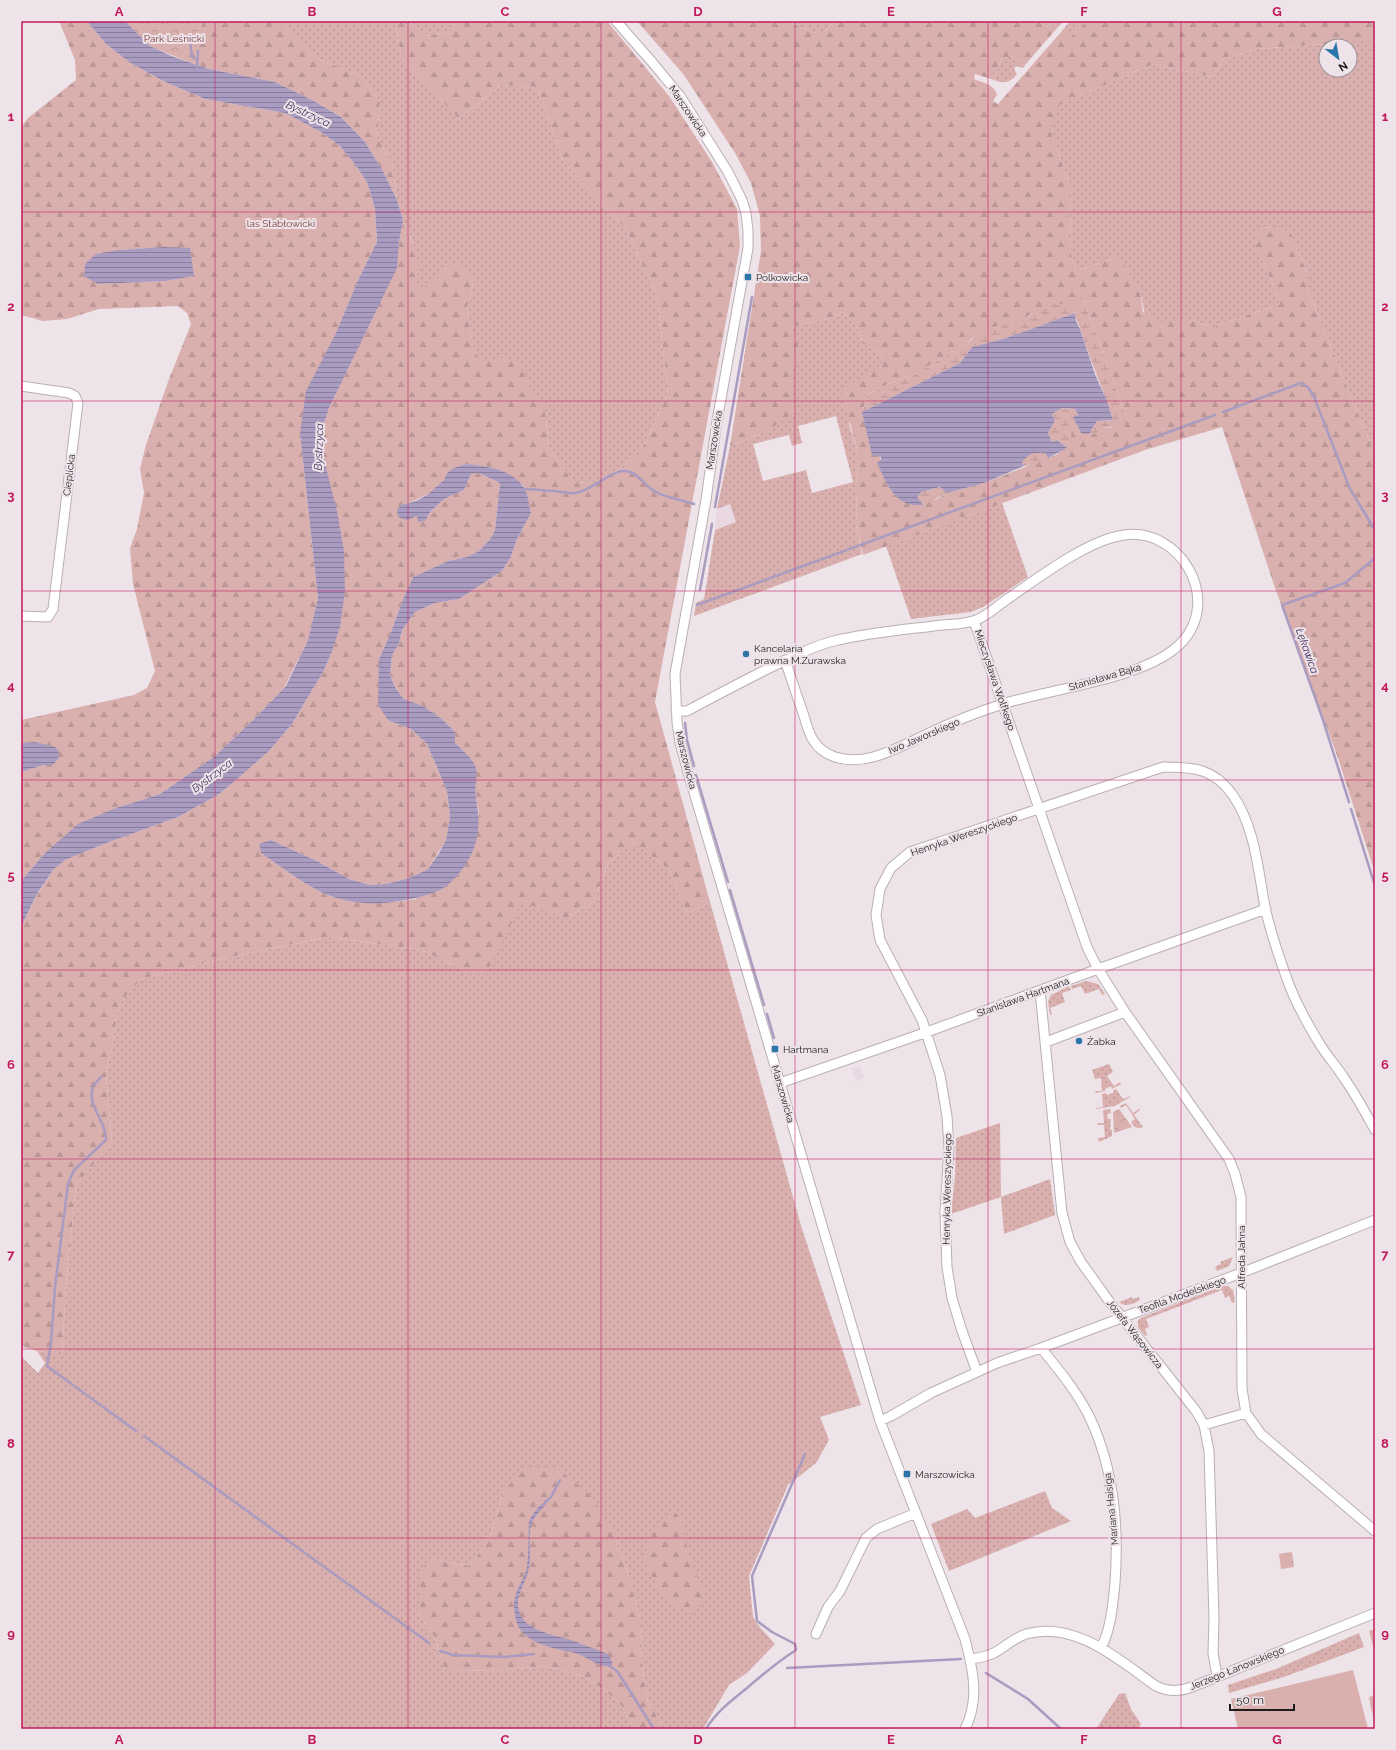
<svg xmlns="http://www.w3.org/2000/svg" width="1396" height="1750" viewBox="0 0 1396 1750" font-family="Raleway,sans-serif">
<style>
.built{fill:#e9d7e2}
.grass{fill:url(#grass-dots);fill-rule:evenodd}
.forest{fill:url(#forest-firs);fill-rule:evenodd}
.wetland{fill:url(#wetland-marsh)}
.park{fill:url(#park-crowns)}
.pitch{fill:#dab0af}
.water{fill:url(#water-rules)}
.lines{fill:none;stroke-linecap:round;stroke-linejoin:round}
.stream{stroke:#a99cc0;stroke-width:2.5}
.minor-casing{stroke:#b9afb5;stroke-width:11}
.minor{stroke:#fff;stroke-width:9}
.grid{fill:none;stroke:#c2185b;stroke-width:1;stroke-opacity:0.55}
.poi-dot{fill:#2c75a9;stroke:#ede3e9;stroke-width:1.5}
.labels{text-anchor:middle;dominant-baseline:central;stroke-width:4;stroke-linejoin:round;paint-order:stroke}
.park-label{font-size:10px;fill:#7a3e3f;stroke:#ede3e9}
.street-label{font-size:10px;fill:#1f1c1e;stroke:#ede3e9}
.poi-label{font-size:10px;fill:#1f1c1e;stroke:#ede3e9;text-anchor:start}
.water-label{font-size:11px;font-style:italic;fill:#422e5e;stroke:#ede3e9}
.neatline{fill:none;stroke:#c2185b;stroke-width:1.5}
.grid-label{font-size:13px;text-anchor:middle;font-weight:bold;fill:#c2185b}
</style>
<defs>
<pattern id="grass-dots" width="8" height="8" patternUnits="userSpaceOnUse"><rect width="8" height="8" fill="#dab0af"/><path d="M2 2h.1M6 6h.1" fill="none" stroke="#bb9796" stroke-width="1.8" stroke-linecap="round"/></pattern>
<pattern id="forest-firs" width="22" height="20" patternUnits="userSpaceOnUse"><rect width="22" height="20" fill="#dab0af"/><path d="M5 1l3.5 6h-7zM16 11l3.5 6h-7z" fill="#bb9796"/></pattern>
<pattern id="wetland-marsh" width="20" height="14" patternUnits="userSpaceOnUse"><rect width="20" height="14" fill="#dab0af"/><path d="M1 5h8M5 5V1M11 12h8M15 12V8" fill="none" stroke="#bb9796"/></pattern>
<pattern id="park-crowns" width="20" height="18" patternUnits="userSpaceOnUse"><rect width="20" height="18" fill="#dab0af"/><path d="M2 6a3 3 0 1 1 6 0M12 15a3 3 0 1 1 6 0" fill="none" stroke="#bb9796"/></pattern>
<pattern id="water-rules" width="6" height="5" patternUnits="userSpaceOnUse"><rect width="6" height="5" fill="#a99cc0"/><path d="M0 2.5h6" fill="none" stroke="#897e9b"/></pattern>
</defs>
<rect width="100%" height="100%" fill="#ede3e9"/>
<path class="built" d="M730,504L736,522L715,530L717,509Z
M860,1066L864,1078L856,1081L852,1069Z"/>
<path class="grass" d="M281,21H398L396,25L401,57L459,119L501,85L537,87L563,161L625,228L657,295L668,393L639,455L598,483L573,482L549,447L545,410L506,358L479,361L472,341L467,309L474,280L448,266L435,282L415,292L414,286L419,270L412,241L403,221L397,200L392,163L377,137L380,102L363,77L314,57Z
M408,21H458L445,32L428,36Z
M786,21H835L821,35Z
M1040,21H1064L1058,27L1054,23L1046,27Z
M1070,21H1087L1071,37L1061,32Z
M1352,42H1375V455L1307,287V271L1290,232C1282,228 1275,229 1266,227L1254,250L1263,260L1280,304L1213,327L1191,320L1151,345L1140,290L1117,257L1076,271L1071,255L1070,185L1052,136L1054,107L1153,64L1212,77L1224,59L1257,49ZM1326,46H1350V70H1326Z
M1013,56L1026,64L1023,68L1016,66L1014,69L1017,74C1010,83 1004,84 994,80L1001,59Z
M844,313L859,330L863,344L881,353L883,365L867,375L849,424L858,453L856,525L862,554L694,616L696,603L704,599L715,530L736,522L730,504L717,509L730,446L765,432L791,387L790,366L799,348L791,326L828,319ZM836,416L853,482L812,493L806,470L763,481L753,444L789,435L792,446L802,443L798,426Z
M1002,503L1028,577L983,607L971,612L911,619L886,546Z
M634,842L669,870L687,914L710,902L802,1229L861,1405L820,1417L829,1440L816,1463L788,1485L749,1576L753,1617L758,1625L775,1644L747,1673L729,1685L703,1729H665L648,1702L642,1665L641,1622L628,1573L614,1534L503,1491L492,1532L471,1566L431,1559L418,1613L435,1638L445,1670L496,1671L544,1666L586,1677L619,1702L634,1729H21V1356L38,1373L45,1363L37,1351L62,1354L66,1286L76,1185L112,1142L106,1075L120,1003L141,979L231,957L328,937L421,950L467,971L522,901L566,918L594,902L608,864Z
M1086,981L1098,984L1105,994L1102,995L1099,989L1085,994L1081,986L1072,989L1071,986Z
M1069,986L1071,990L1062,993L1065,1002L1050,1008L1052,1014L1050,1015L1048,1001L1051,995Z
M1109,1064L1113,1072L1107,1076L1114,1086L1120,1082L1121,1084L1112,1089L1111,1086L1105,1089V1091L1096,1093L1095,1091H1102L1101,1078L1095,1079L1092,1070Z
M1116,1089L1123,1099L1130,1096V1097L1115,1106L1096,1109V1108L1103,1107L1102,1094L1106,1093L1107,1095L1113,1093V1091Z
M1126,1103L1133,1113L1139,1109L1140,1110L1134,1115L1143,1127C1136,1129 1135,1128 1131,1122L1135,1119L1126,1105L1121,1108L1120,1106Z
M1110,1109L1111,1113L1107,1114L1108,1119H1111L1110,1129L1112,1130V1136L1099,1142L1098,1138L1105,1137L1104,1125H1098L1097,1123H1104L1103,1110Z
M1000,1123L1001,1197L1050,1179L1055,1215L1004,1234L1001,1197L951,1214L955,1175L956,1138Z
M1233,1257L1229,1266L1217,1271L1215,1267L1221,1264L1220,1262Z
M1222,1286H1228L1233,1290L1235,1302L1232,1303L1229,1296L1225,1298L1222,1290L1146,1319L1149,1327L1145,1329L1147,1335L1145,1336L1138,1327V1320L1143,1317Z
M1132,1297L1133,1299L1139,1297L1140,1300C1133,1304 1126,1308 1119,1302Z
M1045,1491L1052,1508L1071,1521L949,1571L931,1524L967,1509L975,1518Z
M1359,1633L1364,1647L1284,1677L1229,1693L1228,1685L1276,1669Z
M1125,1693L1131,1709L1141,1724L1138,1729H1096L1119,1694Z"/>
<path class="forest" d="M59,21H87L105,43L129,62L163,81L205,99L285,113L321,132L340,146L354,163L367,182L375,209L377,242L359,278L335,335L300,433L318,598L308,640L284,688L258,715L215,756L160,794L116,808L45,853L21,881V772L44,765H53L35,742L21,743V720L134,695L147,688L155,671L133,584L130,548L137,529L144,493L140,469L146,445L169,379L191,324L187,313L178,306L99,309L67,319L43,321L21,315V127L28,118L76,80L75,60ZM163,247L190,249L193,276L166,281L98,284L118,250Z
M204,21H281L314,57L363,77L380,102L377,137L392,163L397,200L383,171L365,142L341,117L314,101L275,82L209,69L181,59Z
M398,21H408L428,36L445,32L458,21H607L669,96L712,162L737,209L740,246L655,702L710,902L687,914L669,870L634,842L608,864L594,902L566,918L522,902L487,971H467L421,950L328,937L231,957L141,979L120,1003L106,1075L112,1142L76,1185L66,1286L62,1354L37,1351L21,1346V927L37,895L53,870L65,860L109,842L178,817L218,795L243,774L269,751L292,724L323,672L331,654L323,456L320,435L329,408L396,268L399,242L403,221C408,232 420,259 419,270C419,278 413,283 415,291L435,282L448,266L464,265L474,280L467,309L472,341L479,360L506,358L517,362L545,410L549,447L573,482L598,483L639,455L668,393L657,295L625,228L563,161L537,87L501,85L459,119L401,57L396,25ZM466,464L490,467L524,486L531,513L516,541L511,557L502,571L459,599L435,603L415,612L402,630L399,644L392,655L390,674L396,689L404,699L423,706L442,719L455,732V743L464,751L476,768L475,792L479,815L416,899C389,903 363,906 337,898C313,892 282,867 261,853L271,840L317,861L349,879L370,885L386,884L409,878L428,869L446,840L450,817L447,791L427,744L411,729L388,720L379,659L391,632L404,597L413,577L448,561L467,557L479,551L490,539L495,530L500,483L479,473L471,474L464,490L444,499L431,511L428,517L417,516L401,505C416,501 443,490 447,473Z
M637,21H786L821,35L835,21H1040L1046,27L1054,23L1058,27L1026,64L1013,56L1001,59L994,80L975,74L974,79C984,83 994,84 997,95L993,101L998,104L1061,32L1071,37L1087,21H1375V42H1352L1257,49L1224,59L1212,77L1153,64L1055,107L1052,136L1070,185L1071,255L1076,271L1117,257L1124,264L1140,290L1143,312L1156,321L1165,323L1191,320L1213,327L1280,304L1263,260L1254,250L1259,229C1268,226 1282,228 1290,231L1307,272V287L1375,455V873L1338,758L1275,588L1222,427L1145,450L863,555L856,525L858,453L841,389L883,365L881,353L863,344L859,330L844,313L828,319L792,326L799,348L801,360L790,366L795,413L765,432L730,446L761,251L760,216L751,183L735,153L684,75ZM1083,298L1127,419L1111,428H1102L1081,433L1073,417L1070,420L1058,454L984,483L947,493L935,500L881,460L862,412L868,394L890,383L912,376L953,351L961,355L971,339L984,331L993,327L1005,326L1017,323L1031,314L1066,305L1075,313L1079,311Z
M525,1468L558,1469L591,1495L614,1534L628,1573L641,1622L642,1665L648,1702L665,1729H634L619,1702L586,1677L544,1666L496,1671L445,1670L435,1638L418,1613L421,1570L431,1559L471,1566L492,1532L503,1491Z
M674,1511L682,1520L688,1552L703,1592L695,1613L671,1605L657,1587L643,1558L652,1534Z
M1375,1629V1653L1369,1631Z
M1375,1695V1727L1369,1697Z"/>
<path class="wetland" d="M1080,297L1083,298L1127,419L1126,422L1118,427L1102,428L1096,434H1089L1097,421L1113,420C1104,390 1090,361 1081,331C1079,324 1076,320 1075,313L1006,338L972,347L960,363L862,412L868,394L890,383L912,376L953,351L961,354C969,341 977,331 993,327C1001,325 1009,326 1017,322C1031,316 1050,299 1066,305C1069,306 1072,310 1075,313L1080,308L1078,304V299Z
M1061,408L1075,409L1078,416L1070,420L1069,425C1073,432 1072,441 1067,448L1057,440L1052,442L1048,433L1055,421L1052,414Z
M1037,452L1045,453L1048,458L1036,464L1024,466L1021,463L1026,456Z
M941,487L947,493L923,505L917,497L921,492Z"/>
<path class="park" d="M125,21H204L181,59L150,46Z
M1119,1109L1132,1127L1114,1133L1113,1112Z
M1292,1552L1294,1567L1281,1569L1279,1554Z"/>
<path class="pitch" d="M1353,1670L1368,1729H1238L1231,1699Z"/>
<path class="water" d="M87,21H125L150,46L174,57L209,69L275,82L314,101L341,117L365,142L383,171L397,200L403,221L399,242L397,268L329,408L320,435L323,456L337,511L344,551L345,591L340,627L331,654L323,672L292,724L269,751L243,774L218,795L178,817L109,842L65,860L53,870L37,894L21,927V881L45,853L78,824L116,808L160,794L215,756L258,715L286,686L308,640L318,598L300,433L306,391L335,335L359,278L377,242L375,209L367,182L354,163L340,146L321,132L285,113L205,99L163,81L129,62L105,43Z
M163,247L190,248L194,276L166,281L98,284L84,276L85,264L96,254L118,250Z
M1075,313L1076,321L1080,329L1095,374L1107,401L1113,420L1097,421L1089,434L1081,433L1073,417L1078,415L1075,409L1062,408L1052,414L1055,421L1048,433L1052,442L1057,440L1067,448L1048,458L1045,453C1034,452 1027,454 1022,463L1024,466L984,483L947,493L940,487L921,492L917,497L923,505C895,508 887,484 877,463L881,460V457L872,455L862,412L960,363L972,347L1006,338Z
M466,464C487,466 510,469 523,486C528,492 529,506 531,513L516,541L511,557L502,571L459,599L435,603L415,612L402,630L399,644L392,655L390,675L396,689L404,699L423,706L442,719L455,732V743C461,748 474,760 476,768C478,778 474,788 476,798C478,811 480,824 477,837C474,856 457,881 440,890C427,896 413,899 399,901C379,905 356,904 336,898C311,890 283,868 261,853L259,844L271,840L317,861L349,879L370,885L386,884L409,878L428,869L439,853L446,840L450,817L447,791L427,744L411,729L388,720L378,705L379,659L391,632L404,597L413,577L448,561L467,557L479,551L490,539L495,530L500,483L479,473L471,474L464,490L444,499L431,511L425,521L418,522L417,516L407,520L398,517L397,510L401,505L416,501L427,495L444,480L447,473L454,468Z
M35,742L55,747L59,751L58,759L53,765H44L21,772V743Z
M548,1500C545,1508 536,1513 532,1522C527,1536 532,1553 529,1568C527,1580 517,1593 518,1606C521,1631 552,1634 571,1640C583,1645 596,1649 608,1654L612,1661V1668L611,1665C602,1671 585,1655 575,1653C552,1648 516,1643 515,1613C514,1608 513,1603 515,1598C517,1587 525,1578 527,1567C529,1552 528,1536 529,1521C533,1513 540,1504 548,1500Z"/>
<g class="lines">
<path class="stream" d="M190,42L192,57L197,60
M197,68L198,51
M1223,412L1301,383L1308,387L1314,397L1350,489L1375,530
M525,489C535,489 545,491 555,491C563,492 568,494 576,493C592,490 611,471 623,471C638,470 644,487 656,492C667,498 682,500 694,504
M715,507L752,297
M700,590L712,524
M697,605L1215,415
M685,723L687,740L694,766
M696,775L728,882
M1349,802L1322,717L1282,605L1345,583L1375,558
M1351,809L1375,886
M730,890L764,1005
M767,1014L774,1038
M101,1077C99,1080 94,1084 93,1087C86,1105 107,1122 106,1140L74,1170L68,1184L55,1287L51,1343L47,1366L136,1431
M144,1436L429,1643
M545,1502L551,1497L560,1480
M440,1651L453,1655L504,1657L534,1654
M608,1665L617,1671L654,1729
M787,1668L961,1659
M986,1673L1028,1699L1061,1729
M706,1729C716,1712 732,1700 747,1688C763,1674 779,1661 796,1650L795,1644L772,1632L757,1621L752,1576L805,1454"/>
<defs>
<path id="minor" d="M616,21L652,62L680,96L728,172L742,200L746,213L748,231V248L717,421L706,500L675,674L677,722L680,743L688,772L880,1421L965,1639C973,1670 980,1699 965,1729
M21,386L69,393L75,396L78,403L53,609L48,617L21,616
M974,621L1087,947L1098,969L1125,1012L1229,1159L1235,1174L1241,1197L1242,1389L1246,1413L1261,1434L1375,1531
M676,711H687C719,694 750,677 782,662C799,654 816,645 834,641C867,633 901,630 934,626C947,624 961,625 973,621C985,618 996,607 1006,600C1037,579 1087,540 1124,535C1180,527 1222,599 1182,642C1148,679 1052,688 1003,704C977,712 950,723 925,735C908,743 892,752 873,757C861,760 847,761 835,757C826,754 818,748 813,740C808,732 806,722 803,713C797,696 791,678 785,660
M1040,991L1062,1213L1070,1242L1081,1262L1109,1301L1196,1411L1204,1425L1209,1451L1214,1618L1213,1653L1217,1676
M1046,1042L1125,1012
M780,1083L927,1032L1098,969L1266,909
M1041,1348C1059,1370 1078,1393 1090,1418C1114,1469 1119,1528 1115,1583C1113,1604 1111,1629 1101,1648
M977,1372L962,1331L952,1298L947,1267L945,1212L949,1148L947,1116L940,1075L922,1020L880,940L876,915L880,889L891,868L910,852L1163,767C1193,767 1213,768 1232,794C1255,826 1258,870 1265,907C1270,930 1279,957 1287,979C1295,1002 1308,1025 1321,1046C1328,1057 1337,1067 1344,1078C1356,1095 1365,1112 1375,1130
M880,1421L891,1416L931,1393L997,1363L1041,1348L1241,1273L1375,1220
M1204,1425L1246,1413
M816,1634L828,1607L840,1591L866,1538L877,1529L916,1513
M971,1659C979,1658 987,1656 994,1653C1005,1647 1014,1638 1026,1634C1075,1620 1119,1660 1156,1686C1168,1692 1179,1692 1192,1687L1375,1613"/>
</defs>
<use href="#minor" class="minor-casing"/>
<use href="#minor" class="minor"/>
</g>
<path class="grid" d="M215,21V1729M408,21V1729M601,21V1729M795,21V1729M988,21V1729M1181,21V1729M21,212H1375M21,401H1375M21,591H1375M21,780H1375M21,970H1375M21,1159H1375M21,1349H1375M21,1538H1375"/>
<g class="poi-dot">
<rect x="744" y="273" width="8" height="8" rx="2"/>
<circle cx="746" cy="654" r="4"/>
<circle cx="1079" cy="1041" r="4"/>
<rect x="771" y="1045" width="8" height="8" rx="2"/>
<rect x="903" y="1470" width="8" height="8" rx="2"/>
</g>
<g class="labels">
<g class="park-label">
<text x="174" y="38">Park Leśnicki</text>
<text x="281" y="223">las Stabłowicki</text>
</g>
<g class="street-label">
<text transform="translate(688 111) rotate(56)">Marszowicka</text>
<text transform="translate(714 440) rotate(-81)">Marszowicka</text>
<text transform="translate(69 475) rotate(-83)">Cieplicka</text>
<text transform="translate(1105 677) rotate(-16)">Stanisława Bąka</text>
<text transform="translate(995 680) rotate(71)">Mieczysława Wolfkego</text>
<text transform="translate(924 736) rotate(-23)">Iwo Jaworskiego</text>
<text transform="translate(686 760) rotate(76)">Marszowicka</text>
<text transform="translate(964 835) rotate(-19)">Henryka Wereszyckiego</text>
<text transform="translate(1023 997) rotate(-20)">Stanisława Hartmana</text>
<text transform="translate(783 1094) rotate(74)">Marszowicka</text>
<text transform="translate(947 1189) rotate(-89)">Henryka Wereszyckiego</text>
<text transform="translate(1241 1257) rotate(-90)">Alfreda Jahna</text>
<text transform="translate(1182 1295) rotate(-20)">Teofila Modelskiego</text>
<text transform="translate(1135 1334) rotate(52)">Józefa Wąsowicza</text>
<text transform="translate(1111 1509) rotate(-96)">Mariana Haisiga</text>
<text transform="translate(1237 1668) rotate(-22)">Jerzego Łanowskiego</text>
</g>
<g class="poi-label">
<text x="756" y="277">Polkowicka</text>
<text x="754" y="648">Kancelaria<tspan x="754" dy="12">prawna M.Zurawska</tspan></text>
<text x="1087" y="1041">Żabka</text>
<text x="783" y="1049">Hartmana</text>
<text x="915" y="1474">Marszowicka</text>
</g>
<g class="water-label">
<text transform="translate(308 114) rotate(25)">Bystrzyca</text>
<text transform="translate(319 447) rotate(-88)">Bystrzyca</text>
<text transform="translate(1307 651) rotate(70)">Łękawica</text>
<text transform="translate(212 776) rotate(-37)">Bystrzyca</text>
</g>
</g>
<rect width="1396" height="1750" fill="none" stroke="#ede3e9" stroke-width="44"/>
<g transform="translate(1338 58) rotate(149)"><circle r="19" fill="#ede3e9" stroke="#9b9398"/>
<path d="M0-3L7 15L0 10L-7 15Z" fill="#2c75a9"/>
<text y="-6" font-size="11" font-weight="bold" text-anchor="middle" fill="#1f1c1e">N</text>
</g>
<path d="M1230 1704v6h64v-6" fill="none" stroke="#1f1c1e" stroke-width="2"/>
<text x="1236" y="1704" font-size="12" fill="#1f1c1e" stroke="#ede3e9" stroke-width="3" paint-order="stroke">50 m</text>
<rect x="22" y="22" width="1352" height="1706" class="neatline"/>
<g class="grid-label">
<text x="119" y="16">A</text>
<text x="312" y="16">B</text>
<text x="505" y="16">C</text>
<text x="698" y="16">D</text>
<text x="891" y="16">E</text>
<text x="1084" y="16">F</text>
<text x="1277" y="16">G</text>
<text x="11" y="121">1</text>
<text x="1385" y="121">1</text>
<text x="11" y="311">2</text>
<text x="1385" y="311">2</text>
<text x="11" y="500">3</text>
<text x="1385" y="500">3</text>
<text x="11" y="690">4</text>
<text x="1385" y="690">4</text>
<text x="11" y="880">5</text>
<text x="1385" y="880">5</text>
<text x="11" y="1069">6</text>
<text x="1385" y="1069">6</text>
<text x="11" y="1259">7</text>
<text x="1385" y="1259">7</text>
<text x="11" y="1448">8</text>
<text x="1385" y="1448">8</text>
<text x="11" y="1638">9</text>
<text x="1385" y="1638">9</text>
<text x="119" y="1744">A</text>
<text x="312" y="1744">B</text>
<text x="505" y="1744">C</text>
<text x="698" y="1744">D</text>
<text x="891" y="1744">E</text>
<text x="1084" y="1744">F</text>
<text x="1277" y="1744">G</text>
</g>
</svg>
